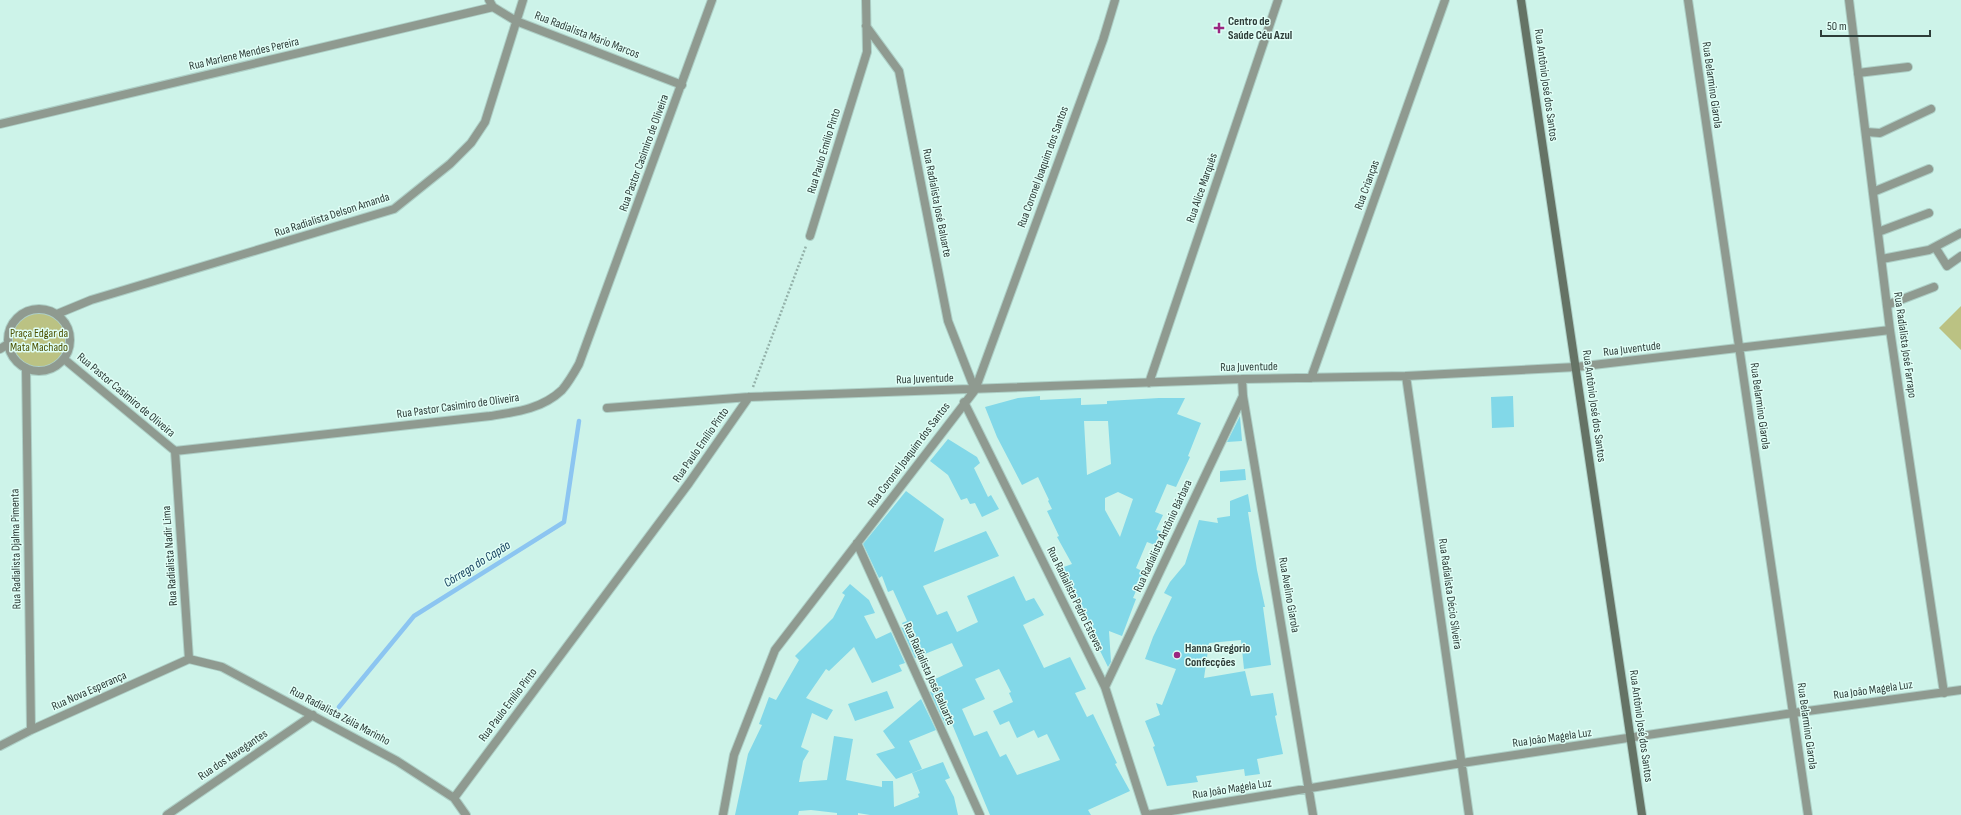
<svg xmlns="http://www.w3.org/2000/svg" width="1961" height="815" viewBox="0 0 1961 815" font-family="'Sofia Sans Condensed',sans-serif">
<style>
.green{fill:#bbc283}
.lines{fill:none;stroke-linecap:round;stroke-linejoin:round}
.stream{stroke:#8cc5f1;stroke-width:4.5}
.building{fill:#82d8e8;fill-rule:evenodd}
.lane-casing{stroke:#adcfc6;stroke-width:10}
.street-casing{stroke:#adcfc6;stroke-width:10}
.secondary-casing{stroke:#adcfc6;stroke-width:10}
.path{stroke:#94b2aa;stroke-width:2.5;stroke-dasharray:2 2;stroke-linecap:butt}
.lane{stroke:#8f9a90;stroke-width:8}
.street{stroke:#8f9a90;stroke-width:8}
.secondary{stroke:#657365;stroke-width:8}
.poi-dot{fill:#9b2681;stroke:#e0fef6;stroke-width:1.5}
.labels{text-anchor:middle;dominant-baseline:central;stroke-width:3;stroke-linejoin:round;paint-order:stroke}
.poi-label{font-size:12px;font-weight:bold;fill:#2e3d39;stroke:#e0fef6;text-anchor:start}
.street-label{font-size:12px;fill:#2e3d39;stroke:#e0fef6}
.park-label{font-size:12px;fill:#4d5202;stroke:#e0fef6}
.water-label{font-size:13px;font-style:italic;fill:#184360;stroke:#e0fef6}
</style>
<rect width="100%" height="100%" fill="#cdf3e9"/>
<path class="green" d="M1961,306V350L1939,328Z
M11 340a28 28 0 1 1 56 0a28 28 0 1 1-56 0Z"/>
<g class="lines">
<path class="stream" d="M339,707L414,616L564,522L579,421"/>
</g>
<path class="building" d="M1040,396V400L1081,398V405L1107,404V401L1159,398H1185L1177,414L1201,423L1188,456L1190,457L1176,487L1167,484L1155,512L1163,515L1156,530L1161,531L1155,545L1147,542L1136,568L1144,572L1133,598L1136,599L1122,636L1109,631L1111,662L1108,667L1075,600L1061,568L1072,564L1057,537L1059,536L1047,511L1052,509L1048,501L1049,500L1038,477L1022,485L997,437L985,407L1018,398ZM1084,421H1108L1111,464L1087,475ZM1118,492L1133,499L1120,537L1105,510V498Z
M1513,396L1514,427L1492,428L1491,397Z
M1240,416L1242,441L1227,442Z
M948,439L977,457L980,463L974,468L988,497L991,495L999,509L982,517L975,503L970,504L967,498L961,500L948,475L930,461Z
M1245,469L1246,480L1220,482V471Z
M906,491L944,519L934,552L986,531L999,556L923,586L937,615L947,611L957,632L978,622L967,596L1014,576L1026,601L1034,598L1044,615L1023,625L1044,668L1070,657L1086,689L1075,693L1087,717L1093,714L1117,763L1115,764L1130,791L1088,810L1091,815H990L952,724L946,726L930,692L937,689L933,680L963,666L952,643L915,658L901,627L905,629L902,623L907,621L893,590L888,592L882,576L879,578L863,544ZM999,669L1011,692L1009,693L1013,702L993,711L1000,725L1009,721L1017,738L1034,730L1038,738L1047,734L1060,760L1017,775L1006,754L1000,757L987,731L974,736L962,709L985,699L975,679Z
M1248,494L1251,512H1248L1257,570L1265,607H1263L1271,665L1244,669L1241,640L1209,643L1204,678L1245,671L1251,696L1273,693L1277,715L1275,716L1283,754L1257,759L1260,774L1245,776L1244,769L1196,776L1198,782L1167,786L1153,747L1155,746L1145,721L1160,715L1156,703L1162,705L1176,669L1145,659L1153,637L1172,597L1164,593L1170,582L1185,564L1199,520L1218,523L1217,518L1230,516V501Z
M850,584L869,600L875,613L864,616L876,639L891,632L905,663L899,665L902,671L872,683L854,647L829,671L826,669L806,698L833,710L827,720L812,713L801,747L809,751L803,761L799,782L827,780L834,736L853,739L846,780L882,787V781H893L894,807L919,797L918,794L920,793L912,773L943,762L950,778L945,780L954,797L958,815H870L858,813V815H837V813L811,810L799,811L798,815H735L748,754L762,725L759,724L769,697L776,700L799,660L795,656L833,618L845,595L842,593Z
M887,691L894,708L855,721L848,704Z
M921,699L936,730L909,741L922,769L896,779L876,754L895,748L883,731Z"/>
<g class="lines">
<defs>
<path id="lane" d="M1858,73L1908,67
M1866,132L1880,133L1931,109
M1873,192L1929,169
M1878,232L1929,213
M1935,247L1947,266L1961,256
M1882,259L1929,250L1961,233
M1887,305L1934,287"/>
<path id="street" d="M489,0L493,7L516,21L682,85
M1688,0L1808,815
M1849,0L1890,330L1944,693
M866,26L899,71L948,321L975,390
M0,124L493,7
M810,236L867,52L866,0
M8 340a31 31 0 1 1 62 0a31 31 0 1 1-62 0Z
M57,314L91,300L394,209L450,164L471,143L485,122L523,0
M0,349L8,344
M64,359L175,451L490,416C516,412 542,409 562,390C568,383 574,373 579,364L712,0
M26,368L31,730
M1406,376L1469,815
M1311,378L1445,0
M1242,379L1243,396L1313,815
M1149,383L1278,0
M964,402L1105,687L1146,815
M607,408L749,397L1242,379L1406,376L1576,367L1890,330
M175,451L189,659
M857,543L980,815
M189,659L222,667L397,761L454,798L466,815
M1105,687L1243,396
M0,746L31,730L189,659
M454,798L689,483L749,397
M167,815L313,715
M723,815L734,755L775,650L975,390L1103,40L1115,0
M1147,815L1462,763L1793,713L1961,690"/>
<path id="secondary" d="M1521,0L1642,815"/>
</defs>
<use href="#lane" class="lane-casing"/>
<use href="#street" class="street-casing"/>
<use href="#secondary" class="secondary-casing"/>
<path class="path" d="M753,387L806,246"/>
<use href="#lane" class="lane"/>
<use href="#street" class="street"/>
<use href="#secondary" class="secondary"/>
</g>
<g class="poi-dot">
<path d="M1217 22h4v4h4v4h-4v4h-4v-4h-4v-4h4z"/>
<circle cx="1177" cy="655" r="4"/>
</g>
<g class="labels">
<g class="poi-label">
<text x="1228" y="21">Centro de<tspan x="1228" dy="14">Saúde Céu Azul</tspan></text>
<text x="1185" y="648">Hanna Gregorio<tspan x="1185" dy="14">Confecções</tspan></text>
</g>
<g class="street-label">
<text transform="translate(587 35) rotate(21)">Rua Radialista Mário Marcos</text>
<text transform="translate(244 54) rotate(-13)">Rua Marlene Mendes Pereira</text>
<text transform="translate(1546 85) rotate(82)">Rua Antônio José dos Santos</text>
<text transform="translate(1712 85) rotate(82)">Rua Belarmino Giarola</text>
<text transform="translate(824 151) rotate(-73)">Rua Paulo Emílio Pinto</text>
<text transform="translate(644 153) rotate(-70)">Rua Pastor Casimiro de Oliveira</text>
<text transform="translate(1043 167) rotate(-70)">Rua Coronel Joaquim dos Santos</text>
<text transform="translate(1367 185) rotate(-70)">Rua Crianças</text>
<text transform="translate(1202 188) rotate(-71)">Rua Alice Marquês</text>
<text transform="translate(937 203) rotate(79)">Rua Radialista José Baluarte</text>
<text transform="translate(332 215) rotate(-18)">Rua Radialista Delson Amanda</text>
<text transform="translate(1905 345) rotate(82)">Rua Radialista José Farrapo</text>
<text transform="translate(1632 349) rotate(-7)">Rua Juventude</text>
<text transform="translate(1249 367) rotate(-1)">Rua Juventude</text>
<text transform="translate(925 379) rotate(-2)">Rua Juventude</text>
<text transform="translate(126 395) rotate(40)">Rua Pastor Casimiro de Oliveira</text>
<text transform="translate(458 406) rotate(-8)">Rua Pastor Casimiro de Oliveira</text>
<text transform="translate(1594 406) rotate(82)">Rua Antônio José dos Santos</text>
<text transform="translate(1760 406) rotate(82)">Rua Belarmino Giarola</text>
<text transform="translate(701 445) rotate(-55)">Rua Paulo Emílio Pinto</text>
<text transform="translate(909 455) rotate(-53)">Rua Coronel Joaquim dos Santos</text>
<text transform="translate(1163 536) rotate(-65)">Rua Radialista Antônio Bárbara</text>
<text transform="translate(16 549) rotate(-91)">Rua Radialista Djalma Pimenta</text>
<text transform="translate(170 556) rotate(-94)">Rua Radialista Nadir Lima</text>
<text transform="translate(1450 594) rotate(82)">Rua Radialista Décio Silveira</text>
<text transform="translate(1289 595) rotate(80)">Rua Avelino Giarola</text>
<text transform="translate(1075 599) rotate(64)">Rua Radialista Pedro Esteves</text>
<text transform="translate(929 674) rotate(66)">Rua Radialista José Baluarte</text>
<text transform="translate(1873 690) rotate(-8)">Rua João Magela Luz</text>
<text transform="translate(89 691) rotate(-24)">Rua Nova Esperança</text>
<text transform="translate(508 705) rotate(-53)">Rua Paulo Emílio Pinto</text>
<text transform="translate(340 716) rotate(28)">Rua Radialista Zélia Marinho</text>
<text transform="translate(1641 726) rotate(82)">Rua Antônio José dos Santos</text>
<text transform="translate(1807 726) rotate(82)">Rua Belarmino Giarola</text>
<text transform="translate(1552 738) rotate(-8)">Rua João Magela Luz</text>
<text transform="translate(233 755) rotate(-34)">Rua dos Navegantes</text>
<text transform="translate(1232 789) rotate(-9)">Rua João Magela Luz</text>
</g>
<g class="park-label">
<text x="39" y="333">Praça Edgar da<tspan x="39" dy="14">Mata Machado</tspan></text>
</g>
<g class="water-label">
<text transform="translate(477 564) rotate(-32)">Córrego do Capão</text>
</g>
</g>
<path d="M1821 30v6h109v-6" fill="none" stroke="#2e3d39" stroke-width="2"/>
<text x="1827" y="30" font-size="12" fill="#2e3d39" stroke="#e0fef6" stroke-width="3" paint-order="stroke">50 m</text>
</svg>
